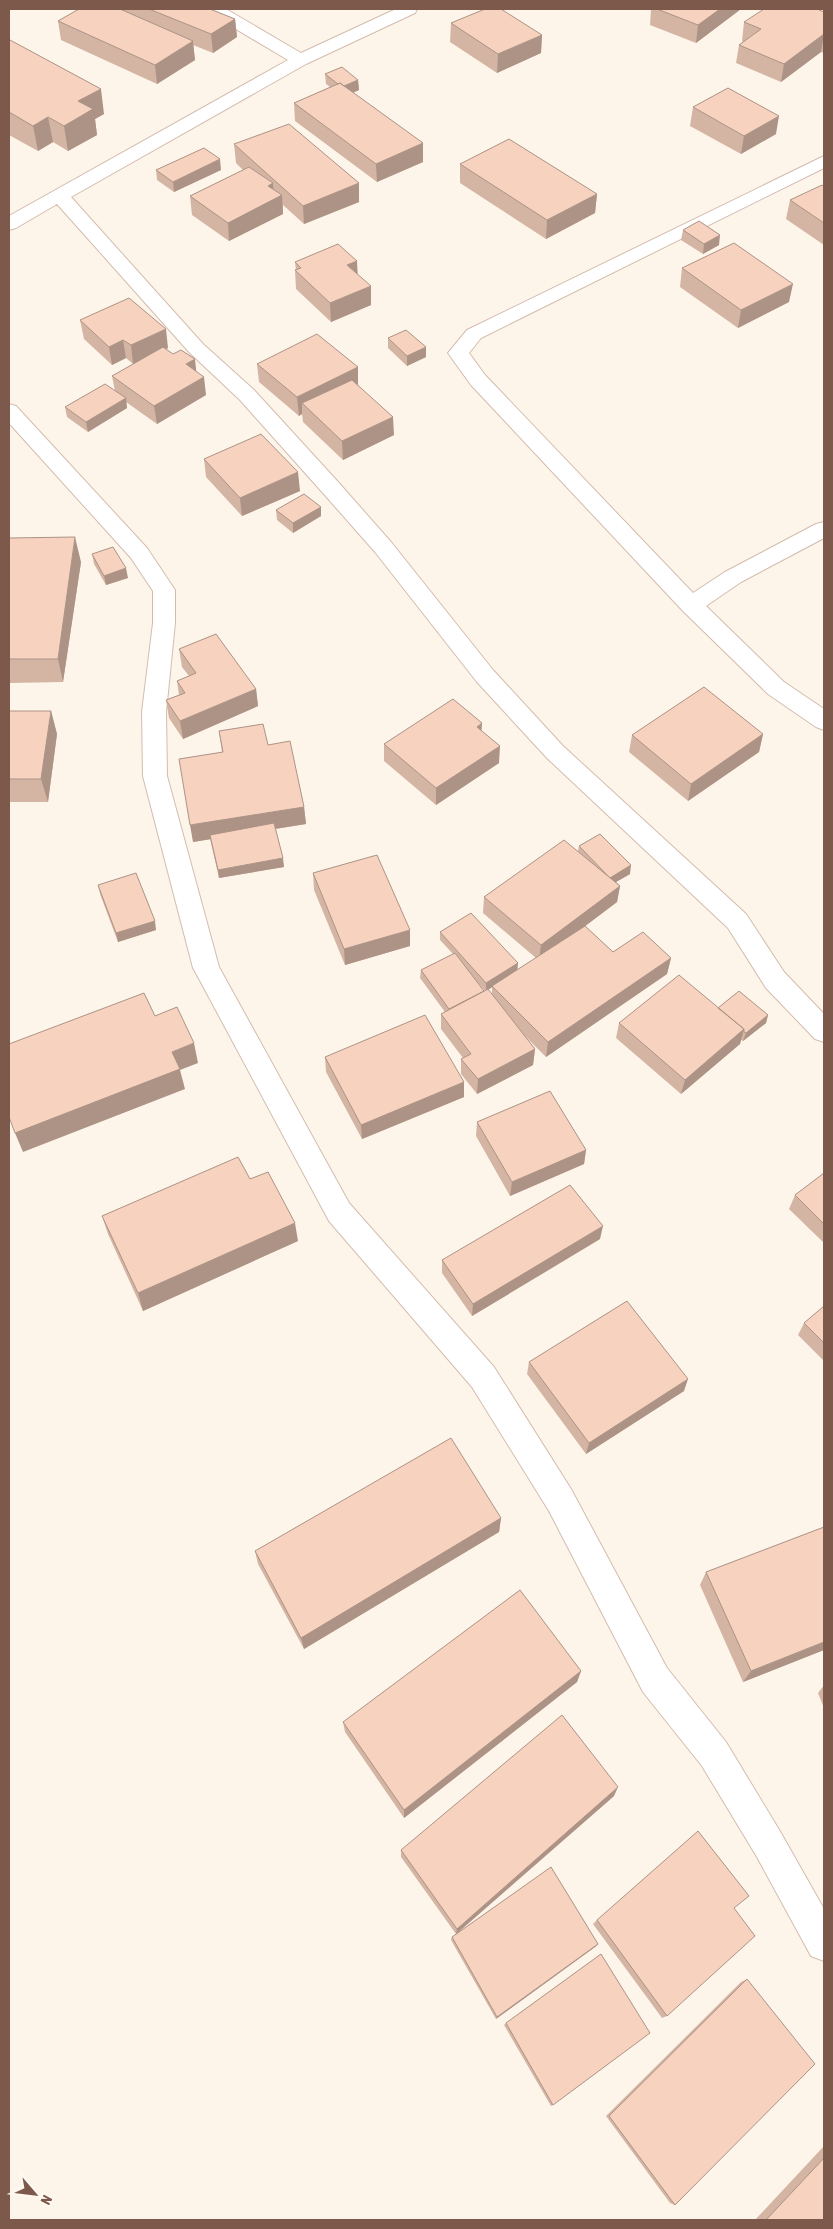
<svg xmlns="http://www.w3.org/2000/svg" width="833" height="2229" viewBox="0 0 833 2229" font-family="'Asap Condensed',sans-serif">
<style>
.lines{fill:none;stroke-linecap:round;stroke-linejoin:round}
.street-casing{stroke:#d3bcae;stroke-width:2}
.street{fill:#fff;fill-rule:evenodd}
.wall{fill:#d4b5a4;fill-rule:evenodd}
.shaded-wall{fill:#ac9386}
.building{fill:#f6d2bf;stroke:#ac9386}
</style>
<rect width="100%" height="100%" fill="#fef5ea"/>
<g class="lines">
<defs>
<path id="street" d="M207,9H226L301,53L396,9H417L415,13L306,64L71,197L203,344L254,390L339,483L391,542L493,670L563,746L746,914L784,972L824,1014V1042L815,1039L766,988L728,928L547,758L477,682L375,552L323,493L240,400L189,352L57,204L16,228L9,230V216L288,60L209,13Z
M824,156V168L481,338L469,353L485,375L693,593L725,572L816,524L824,522V538L741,582L706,606L784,682L824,709V730L816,727L768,694L683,611L471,385L448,353L467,330Z
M9,404L16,406L147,548L175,590V623L166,712L167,776L219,967L349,1203L494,1367L571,1489L667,1668L726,1742L781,1833L824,1909V1961L811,1956L757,1857L702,1766L643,1692L549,1511L472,1387L329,1221L197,975L193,968L143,776L142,712L153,623V591L131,558L9,423Z"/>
</defs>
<use href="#street" class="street-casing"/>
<use href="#street" class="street"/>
</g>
<path class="wall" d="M79,9H210L235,19L237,37L213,53L193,45L195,60L157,84L61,40L58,21Z
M651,9H741L696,43L650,25Z
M824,12V53L821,52L781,82L736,63L739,45L743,42L742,41L744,22Z
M451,23L542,35L541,53L497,73L450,42Z
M9,40L104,114L95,119L97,135L68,151L53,142L38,151L9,135Z
M325,74L358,80L359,90L353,93L423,162L377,182L295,121L294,103L330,87L326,84Z
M693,107L776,134L741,154L690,126Z
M234,144L359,202L304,224L283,205V214L229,241L192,215L190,196L243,170L236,163Z
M460,164L597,194L595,213L546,239L460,183Z
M156,170H221L174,192L157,180Z
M824,187V245L786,219L790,200Z
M683,230L719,245L703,254L681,240Z
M295,262L358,275L371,305L331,322L296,289L295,270H296Z
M682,268L789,302L738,328L680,287Z
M80,320L168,348L166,349L196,371L206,395L157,424L126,402L127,408L88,432L67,417L65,407L115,391L112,376L133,364L126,358L112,365L84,339Z
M388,338L426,357L407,366L388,348Z
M257,364L358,367V385L394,435L343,460L303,422L302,414L299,416L259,382Z
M204,459L300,491L242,516L206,477Z
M321,507V516L293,533L277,520L276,510Z
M9,538L81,562L63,682L9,683Z
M92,554L128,578L106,585L94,564Z
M179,649L256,689L258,706L183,739L169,718L166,700L179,695L177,681L189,676L182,667Z
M9,711H51L57,734L48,802H9Z
M219,731L268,745L304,807L306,824L275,829L284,867L219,878L210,839L193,842L222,752Z
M481,731L499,763L436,805L384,761V744Z
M763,734L759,752L688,801L629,752L632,735Z
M579,846L630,874L616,882L620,886L617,902L585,926L613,952L671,958L667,974L546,1057L521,1032L535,1049L533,1065L477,1094L461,1074V1059L463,1058L441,1029V1014L445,1012L420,978L421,970L453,954L440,940V932L518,963L517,970L536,958L483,913L484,897L578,851ZM473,977L485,991H484ZM492,987V995L488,990Z
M313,873L410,946L345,965L314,890Z
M98,885L156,930L118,942L100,894Z
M718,1008L768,1015L766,1023L743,1041L741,1040L740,1044L681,1094L616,1038L619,1023Z
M325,1057L464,1097L362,1139L326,1072Z
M477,1122L586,1150L584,1164L510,1196L476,1136Z
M824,1173V1243L789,1209L795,1195Z
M250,1179L298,1241L143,1311L108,1234L102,1216Z
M600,1239L472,1316L442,1273V1260Z
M824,1306V1361L798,1335L804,1323Z
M529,1362L684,1391L586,1454L527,1374Z
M501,1518L499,1532L304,1649L258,1564L255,1551Z
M824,1527V1650L743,1682L700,1585L706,1572Z
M581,1671L577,1682L404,1818L345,1732L343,1722Z
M824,1685V1708L818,1693Z
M614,1796L461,1930L598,1944L595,1947L496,2019L451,1940L452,1937L456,1934L401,1857V1850Z
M734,1908L667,2016L662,2018L593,1924L597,1920Z
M747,1979L675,2205L670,2203L606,2116L741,1982Z
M506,2023L553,2105L551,2106L504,2025Z
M824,2146V2220H755Z"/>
<path class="shaded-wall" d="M720,9H741L696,43L698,25Z
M235,19L237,37L213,53L211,34Z
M824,34L821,52L781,82L784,64Z
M542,35L541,53L497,73L498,54Z
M193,41L195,60L157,84L155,65Z
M358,80L359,90L342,97L341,87Z
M101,89L104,114L95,119L97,135L68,151L64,126L78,101Z
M779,116L776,134L741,154L744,136Z
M48,117L53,142L38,151L33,126Z
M423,143V162L377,182L376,164Z
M220,159L221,170L174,192L173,182Z
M273,183L274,199L282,195L283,214L229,241L228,223L268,186Z
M359,183V202L304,224L303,206Z
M597,194L595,213L546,239L547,220Z
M720,235L719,245L703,254L704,244Z
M357,261L358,280L347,265Z
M793,284L789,302L738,328L741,310Z
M371,286V305L331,322L330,303Z
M166,329L168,348L133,364L131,345Z
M123,340L126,358L112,365L109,347Z
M426,347V357L407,366V356Z
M195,359L197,378L186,364Z
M358,367V386L302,403V414L299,416L297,397Z
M204,377L206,395L157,424L154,406Z
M126,398L127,408L88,432L86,422Z
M393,417L394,435L343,460L342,441Z
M298,472L300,491L242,516L240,498Z
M321,507V516L293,533V523Z
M75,537L81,562L63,682L58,659Z
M126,568L128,578L106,585L104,576Z
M256,689L258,706L183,739L180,721Z
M51,711L57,734L48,802L41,779Z
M482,723L481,741L477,727Z
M763,734L759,752L688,801L691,784Z
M500,746L499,763L436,805V788Z
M304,807L306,824L193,842L190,825Z
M283,858L284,867L219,878L218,870Z
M631,865L630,874L609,886L610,878Z
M620,886L617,902L539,961L541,945Z
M155,921L156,930L118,942L116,933Z
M410,930V946L345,965L344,949Z
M671,958L667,974L546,1057L548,1042Z
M518,963L517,972L486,991V983Z
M768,1015L766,1023L743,1041L746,1033Z
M744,1029L740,1044L681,1094L685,1080Z
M194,1043L198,1063L180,1070L185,1089L23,1152L15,1133L172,1052Z
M535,1049L533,1065L477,1094L478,1079Z
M464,1082V1097L362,1139L361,1125Z
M586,1150L584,1164L510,1196L512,1182Z
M295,1223L298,1241L143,1311L138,1293Z
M603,1226L600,1239L472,1316L473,1304Z
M688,1379L684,1391L586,1454L589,1443Z
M501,1518L499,1532L304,1649L301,1638Z
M824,1642V1650L743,1682L751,1671Z
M581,1671L577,1682L404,1818V1810Z
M618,1787L614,1796L456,1934L457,1929Z
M598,1944L595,1947L496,2019L497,2017Z"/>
<path class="building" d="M79,9H120L193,41L155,65L58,21Z
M149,9H210L235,19L211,34Z
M485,9H501L542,35L498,54L451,23Z
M657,9H720L698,25Z
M764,9H817L824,12V34L784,64L739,45L761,29L744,22Z
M9,40H10L101,89L78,101L93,109L64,126L48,117L33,126L9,112Z
M342,67L358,80L344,86L340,83L338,84L325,74Z
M340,83L423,143L376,164L294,103Z
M728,88L779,116L744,136L693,107Z
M289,124L359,183L303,206L234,144Z
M509,139L597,194L547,220L460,164Z
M204,148L220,159L173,182L156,170Z
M249,167L273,183L268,186L282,195L228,223L190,196Z
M822,185L824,187V223L790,200Z
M699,221L720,235L704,244L683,230Z
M734,243L793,284L741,310L682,268Z
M338,244L357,261L347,265L371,286L330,303L295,270L301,268L295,262Z
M129,298L166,329L131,345L123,340L109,347L80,320Z
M406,330L426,347L407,356L388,338Z
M317,334L358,367L297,397L257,364Z
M163,347L173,354L181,350L195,359L186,364L204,377L154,406L112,376Z
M352,380L393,417L342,441L302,403Z
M105,384L126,398L86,422L65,407Z
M261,434L298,472L240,498L204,459Z
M304,494L321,507L293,523L276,510Z
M75,537L58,659H9V538Z
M113,547L126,568L104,576L92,554Z
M216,634L256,689L180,721L166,700L185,693L177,681L196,673L179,649Z
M704,687L763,734L691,784L632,735Z
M453,699L482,723L477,727L500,746L436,788L384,744Z
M9,711H51L41,779H9Z
M263,724L268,745L290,741L304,807L190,825L179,759L223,752L219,731Z
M274,823L283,858L218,870L210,835Z
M600,834L631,865L610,878L579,846Z
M564,840L620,886L541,945L484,897Z
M377,855L410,930L344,949L313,873Z
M136,873L155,921L116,933L98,885Z
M471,913L518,963L486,983L440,932Z
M585,926L613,952L643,932L671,958L548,1042L492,986Z
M455,953L484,991L449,1009L421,970Z
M679,975L744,1029L685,1080L619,1023Z
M488,989L535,1049L478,1079L461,1059L471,1054L441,1014Z
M739,991L768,1015L746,1033L744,1032V1029L718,1008Z
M144,993L155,1016L177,1007L194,1043L172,1052L180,1069L15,1133L9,1117V1044Z
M425,1015L464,1082L361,1125L325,1057Z
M550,1091L586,1150L512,1182L477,1122Z
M238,1157L250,1179L268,1172L295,1223L138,1293L102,1216Z
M824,1173V1224L795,1195Z
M570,1185L603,1226L473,1304L442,1260Z
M627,1301L688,1379L589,1443L529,1362Z
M824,1306V1343L804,1323Z
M451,1438L501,1518L301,1638L255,1551Z
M824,1527V1642L751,1671L706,1572Z
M520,1590L581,1671L404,1810L343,1722Z
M562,1715L618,1787L457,1929L401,1850Z
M698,1831L749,1896L734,1908L755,1936L667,2016L597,1920Z
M551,1867L598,1944L497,2017L452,1937Z
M601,1954L650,2033L553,2105L506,2023Z
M747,1979L815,2064L675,2205L609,2116Z
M824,2158V2220H766Z"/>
<rect width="833" height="2229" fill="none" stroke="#7c594a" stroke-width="20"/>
<g transform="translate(35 2194) rotate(118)" stroke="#fff9f2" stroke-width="4" paint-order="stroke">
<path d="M0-4L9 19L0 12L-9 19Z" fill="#7c594a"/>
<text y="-8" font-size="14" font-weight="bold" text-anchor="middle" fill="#7c594a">N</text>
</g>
</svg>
